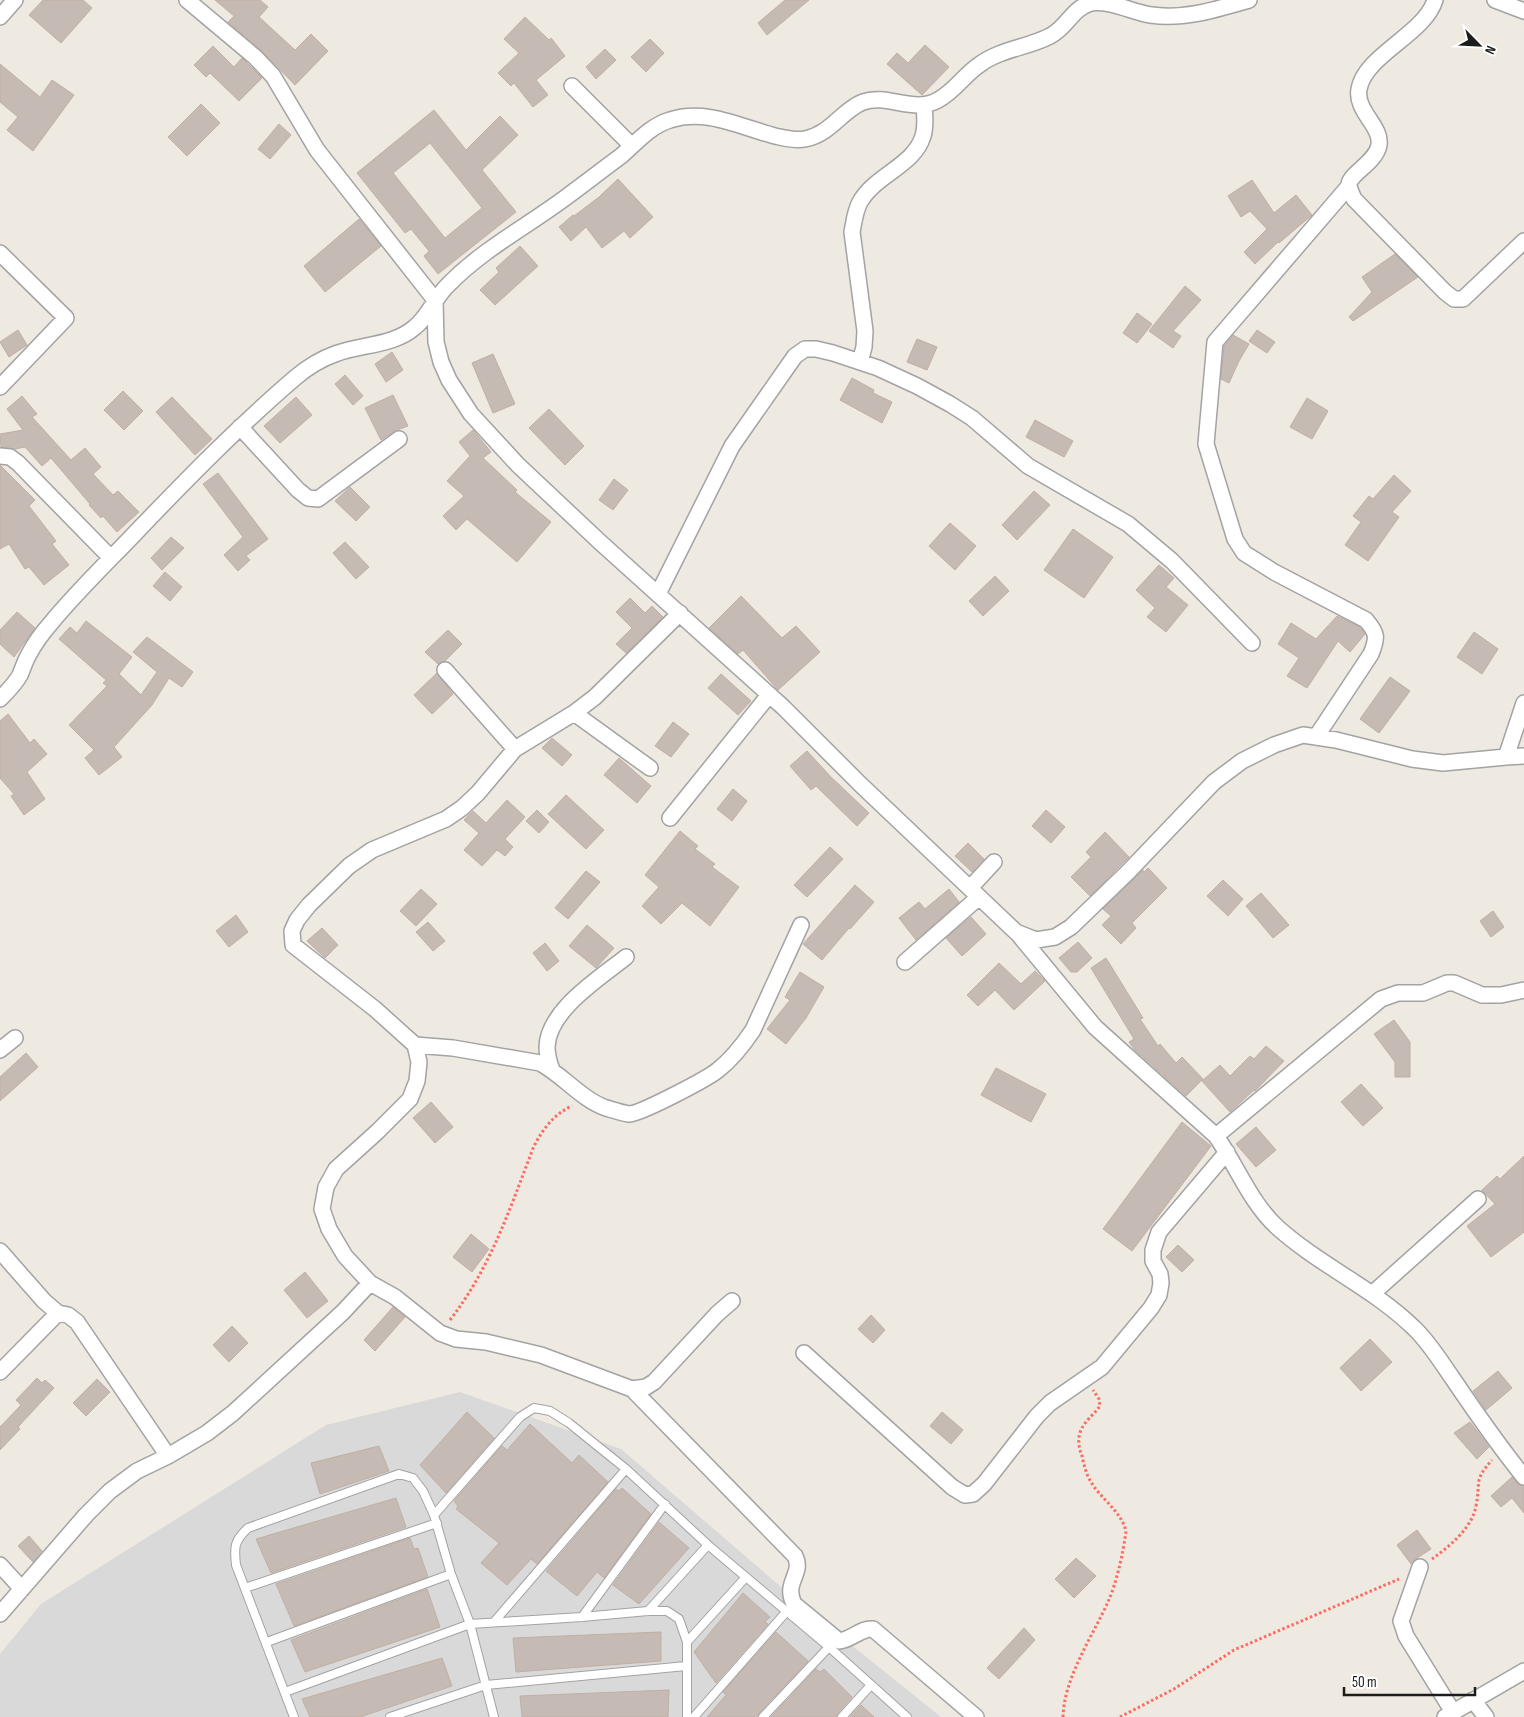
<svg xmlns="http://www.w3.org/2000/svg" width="1524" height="1717" viewBox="0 0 1524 1717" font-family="'Sofia Sans Condensed',sans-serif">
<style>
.residential{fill:#dad9d9}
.building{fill:#c6bbb4;stroke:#c0afa3;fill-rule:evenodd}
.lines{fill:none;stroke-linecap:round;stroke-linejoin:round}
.service-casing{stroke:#a3a3a3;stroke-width:10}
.minor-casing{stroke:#a3a3a3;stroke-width:18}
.path{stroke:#ff6b61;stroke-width:3;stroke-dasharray:2.5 2.5;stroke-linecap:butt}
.service{stroke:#fff;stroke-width:8}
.minor{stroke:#fff;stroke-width:15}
</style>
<rect width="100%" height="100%" fill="#eee9e1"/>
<path class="residential" d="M460,1392L621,1449L809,1611L941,1717H0V1654L41,1604L326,1425Z"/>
<path class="building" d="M43,0H83L92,8L61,43L29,15Z
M215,0H260L268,7L259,17L295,50L311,34L328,51L295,85L261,50L228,22L234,16Z
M785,0H809L767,35L758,23Z
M525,17L549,40L551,38L565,56L536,80L548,95L533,107L514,83L511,86L498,73L519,53L504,39Z
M650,39L664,53L646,72L631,57Z
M925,45L949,67L922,95L887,64L897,53L908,63Z
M213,46L234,67L242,58L262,78L239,101L210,73L206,77L194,65Z
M605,49L616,60L596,79L586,67Z
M0,64L40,97L52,80L74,95L33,151L7,130L18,117L0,102Z
M201,104L220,123L187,156L168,137Z
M434,110L466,150L500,116L518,135L482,170L516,212L438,274L424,256L429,251L411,229L405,233L357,173ZM430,143L482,208L445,238L393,173Z
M279,124L291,135L270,159L258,149Z
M618,179L653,217L630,238L624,231L602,248L586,227L571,241L559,227L573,215L574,216L599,197Z
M1252,180L1274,213L1296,195L1312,215L1279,243L1278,242L1255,264L1244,252L1267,229L1250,211L1241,217L1228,196Z
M359,219L381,246L325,292L304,266Z
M520,246L538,266L495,305L480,290L499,272L496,268Z
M1395,254L1418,277L1353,321L1349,317L1372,292L1362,277Z
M1185,286L1201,300L1173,331L1181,336L1173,348L1149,331Z
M1137,313L1152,324L1137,343L1123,333Z
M18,330L27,345L9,357L0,342Z
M1257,330L1275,342L1267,353L1249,341Z
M1233,335L1249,344L1239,361L1229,383L1221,379L1224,346Z
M917,339L937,347L927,370L907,362Z
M392,352L403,370L386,382L375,364Z
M493,354L515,404L493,413L472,363Z
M345,375L363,396L353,405L335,384Z
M852,378L874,390L873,393L892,402L882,423L840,400Z
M123,391L143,411L124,430L104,410Z
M393,395L408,426L394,431L381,440L365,408Z
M22,396L37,414L32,417L71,460L85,448L101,467L93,474L113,495L118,491L139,512L117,532L103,516L101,518L89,505L90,504L51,458L42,466L25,447L15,449L1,447L0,434L23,430L7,409Z
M172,397L212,439L195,455L156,412Z
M296,397L312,415L280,443L264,426Z
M1307,398L1328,411L1312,439L1290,427Z
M549,409L584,446L565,465L529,428Z
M1035,420L1073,441L1064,457L1026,437Z
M473,430L491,452L483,458L517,490L515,492L551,522L517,562L467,519L456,530L443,516L464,496L447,481L470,456L459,442Z
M0,465L35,500L29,506L56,541L52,544L69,565L44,585L29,567L25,569L9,544L0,549Z
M218,473L268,539L246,556L250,560L238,571L224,555L243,537L203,484Z
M1394,475L1411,491L1392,512L1399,517L1368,561L1345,545L1361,522L1353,516L1369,496L1373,499Z
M614,479L628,490L613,510L599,500Z
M350,487L370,507L356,521L335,501Z
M1034,491L1050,505L1017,540L1002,525Z
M950,523L976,546L955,570L929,546Z
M1073,529L1113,557L1084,598L1044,570Z
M171,537L184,548L162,570L151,558Z
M345,542L369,567L356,579L333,553Z
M1159,565L1174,578L1166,587L1188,605L1166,632L1147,617L1155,608L1136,590Z
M165,572L182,587L170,601L153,586Z
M995,576L1009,591L983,616L969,601Z
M741,596L782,638L796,626L820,652L778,690L743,650L738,654L709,628Z
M630,598L645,613L652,606L663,617L626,653L616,644L632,628L616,612Z
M17,612L35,628L14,657L0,644V630Z
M1337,616L1360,627L1365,634L1350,652L1338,641L1307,688L1287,676L1299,658L1278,644L1291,623L1316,639Z
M86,621L132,657L119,674L141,695L157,672L133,652L147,637L193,672L182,687L169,678L152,705L114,747L122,757L99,775L85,758L94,750L69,725L107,686L103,683L106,680L59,639L70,627L77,633Z
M448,630L462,644L445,661L438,664L425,652Z
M1474,632L1498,649L1482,674L1457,657Z
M437,673L453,694L432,714L414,695Z
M721,674L751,701L738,715L708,688Z
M1390,677L1410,691L1379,733L1360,719Z
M8,714L30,743L34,739L47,754L27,772L45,799L24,815L11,796L14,794L0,778V721Z
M673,722L689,734L671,757L655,746Z
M552,738L572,755L562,766L542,748Z
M807,751L831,777L869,813L857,826L816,786L811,790L790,766Z
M619,758L651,786L637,803L604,775Z
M733,789L747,801L732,821L717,809Z
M566,795L604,830L586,849L548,814Z
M507,800L525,817L505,839L513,847L505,856L497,850L482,866L464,850L479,833L464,820L473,811L486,823Z
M537,810L549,822L539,833L526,821Z
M1046,810L1065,827L1051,843L1032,826Z
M680,831L698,846L695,849L715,864L712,867L739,887L710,926L682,903L661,924L642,906L659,887L645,875Z
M1105,832L1129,857L1090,896L1071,877L1091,857L1086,852Z
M968,843L984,859L972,872L955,856Z
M830,847L843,859L807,897L794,885Z
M1148,868L1167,888L1132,923L1136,928L1121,944L1102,925L1111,916L1103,909L1143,870L1144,872Z
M586,871L600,882L568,919L555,908Z
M1223,880L1243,899L1228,916L1207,896Z
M855,885L874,902L850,929L849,928L822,960L803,944Z
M421,889L437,904L416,926L400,911Z
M949,889L959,902L916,940L899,918L919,902L925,909Z
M1261,893L1289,925L1273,938L1246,906Z
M1493,911L1504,927L1491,937L1480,921Z
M236,915L248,932L229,947L216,931Z
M971,917L986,934L962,956L946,938Z
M428,922L445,941L433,951L416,932Z
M587,925L614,948L596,968L569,946Z
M322,928L338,945L325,958L307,941Z
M1078,942L1092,958L1077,972H1071L1059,958Z
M545,943L559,961L547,971L533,953Z
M1106,958L1143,1018L1140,1019L1158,1046L1160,1044L1176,1063L1182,1057L1203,1079L1186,1096L1134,1049L1129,1042L1134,1039L1091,968Z
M999,963L1021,984L1035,971L1045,981L1014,1010L995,990L978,1006L967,995Z
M800,972L824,987L806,1018L786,1044L767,1029L790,1000L785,997Z
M1394,1020L1410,1042V1077H1395V1062L1374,1034Z
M1266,1046L1284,1061L1255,1091L1254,1090L1230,1112L1202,1081L1220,1065L1230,1076L1250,1056L1254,1059Z
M26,1053L38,1067L0,1101V1077Z
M996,1068L1046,1094L1031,1122L981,1095Z
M1361,1084L1383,1108L1363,1126L1341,1102Z
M431,1102L453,1127L435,1143L413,1118Z
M1182,1122L1211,1146L1132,1251L1103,1229Z
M1256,1127L1276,1150L1256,1167L1236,1144Z
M1524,1156V1232L1491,1257L1467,1226L1495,1204L1482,1190L1497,1176L1500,1179Z
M471,1234L489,1249L472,1272L453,1257Z
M1178,1245L1194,1260L1182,1272L1166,1257Z
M305,1272L328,1301L307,1318L284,1290Z
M393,1307L405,1317L375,1351L364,1340Z
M871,1315L885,1330L873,1343L858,1329Z
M232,1326L248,1343L229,1362L213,1345Z
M1370,1339L1392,1362L1361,1391L1340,1368Z
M1498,1371L1512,1388L1486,1410L1473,1391Z
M37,1378L42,1383L45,1380L54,1388L18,1427L20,1429L0,1450V1427L21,1405L16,1400Z
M97,1379L110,1392L86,1416L73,1403Z
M467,1412L494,1438L446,1493L420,1465Z
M942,1412L963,1430L951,1444L930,1426Z
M1470,1422L1489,1447L1477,1459L1454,1433Z
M530,1424L572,1463L579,1455L608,1482L537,1564L531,1559L507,1585L481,1563L499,1543L456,1509L458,1506L454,1501L502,1446L507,1450Z
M379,1446L389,1471L320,1494L311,1463Z
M1512,1477L1517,1483L1524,1486V1513L1512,1498L1501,1507L1491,1496Z
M622,1488L651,1514L604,1578L597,1572L577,1596L546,1571L616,1489L619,1491Z
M396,1498L406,1527L271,1573L256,1539Z
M659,1522L689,1548L639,1604L613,1585Z
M1417,1530L1431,1549L1414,1560L1411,1564L1397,1545Z
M29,1536L42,1551L33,1562L18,1546Z
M410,1538L414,1549L418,1548L428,1577L294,1626L276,1584Z
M1076,1558L1096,1576L1074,1598L1055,1579Z
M427,1589L440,1627L305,1672L291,1640Z
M743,1593L770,1617L765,1622L768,1624L716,1683L694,1652Z
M1024,1628L1035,1640L999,1679L987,1668Z
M661,1632V1661L516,1672L513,1638Z
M776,1632L808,1661L759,1713L758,1717H707L726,1695L723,1692Z
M442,1658L452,1686L360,1717H310L302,1699Z
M816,1669L820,1672L824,1669L852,1697L838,1713L836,1717H771Z
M669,1690L668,1717H522L520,1696Z
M861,1705L874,1717H850Z"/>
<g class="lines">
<defs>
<path id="service" d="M434,1515L520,1417L534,1408L550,1411L569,1423L626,1469L708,1545L829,1647L907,1717
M245,1588L437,1523
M648,1611L708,1545
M582,1617L665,1504
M494,1622L626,1469
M267,1642L451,1574
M687,1642L746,1577
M285,1692L470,1624L582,1617L648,1611H667L679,1619L687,1642V1717
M294,1717L236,1565C234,1547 234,1541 248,1528L399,1474L413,1478L423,1491L434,1515L451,1574L470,1624L494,1717
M390,1717L486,1685L686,1666
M694,1717L787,1611
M763,1717L829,1647
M842,1717L871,1685"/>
<path id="minor" d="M187,0L255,57L273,76L317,150L435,300L436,342L441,362L449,380L471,414L518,465L601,543L783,707L860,784L1016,932L1036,940L1055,937L1071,927L1128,872L1214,782L1242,761L1274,745L1303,735L1336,740L1412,759L1443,763L1506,757L1524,756
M1435,0C1425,34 1365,55 1359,89C1355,111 1382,126 1379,145C1376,162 1351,173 1349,184C1349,189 1352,194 1354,199L1445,292L1454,299H1463L1524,241
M1495,0L1524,11
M0,17L15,0
M572,86L632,146
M0,253L66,318L0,387
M860,362L864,347L865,331L852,232C854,222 855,211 860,202C875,175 914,166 923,136C926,126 925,115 924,105
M240,427L298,490L308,498L318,499L399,439
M0,456L10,457L18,463L110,557
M658,594L732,446L795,356L805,349H816L833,353L878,368L917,386L950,404L972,418L1028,466L1128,524L1172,561L1252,643
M680,613L595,697L574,713L515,749L478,793L462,808L446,819L372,850L349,866L309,905L297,920L292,931L293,945L375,1009L415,1045L419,1062L417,1081L410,1099L377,1132L336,1169L326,1187L322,1209L329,1229L345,1256L370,1283L395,1297L440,1333L456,1339L486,1342L541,1355L632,1389L646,1387L654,1382L717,1314L732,1301
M445,670L515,749
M0,699C7,692 15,684 20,675C23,668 25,661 29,654C35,643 43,632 51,623C79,589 111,559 141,527C191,475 241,424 296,377C308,367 321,359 335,354C361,344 394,346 415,327C429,316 435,297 448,285C483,249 526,227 565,198C584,184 602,170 621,156C636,143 650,126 670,120C705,108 741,127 775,136C785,138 795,141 805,139C831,134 842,110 863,102C887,93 914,114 938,100C954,92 964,75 979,65C1000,49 1027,48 1050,36C1067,28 1072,8 1091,3C1110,0 1132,12 1151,15C1184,20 1218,9 1249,0
M574,713L650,768
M1316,737L1371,654C1378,637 1377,633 1366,620L1274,572L1244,553L1235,539L1206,444L1215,342L1349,186
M1506,757L1524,703
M670,818L769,695
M970,888L994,862
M1019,935L1095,1027L1216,1136C1237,1166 1250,1202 1277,1227C1319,1265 1373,1288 1414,1328C1429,1342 1441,1362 1453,1379C1476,1413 1499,1446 1524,1477
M905,962L979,897
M415,1045L453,1048L540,1063C564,1076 581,1099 606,1108C613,1110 622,1113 629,1114C640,1114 707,1079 718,1070C732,1059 743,1045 753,1030L801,925
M0,1050L15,1038
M552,1070C549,1062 547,1055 547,1047C548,1010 600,978 626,957
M1216,1136L1381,999L1398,993H1423L1447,983H1454L1482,995H1501L1524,990
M0,1251L44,1301L58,1313L68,1315L77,1322L168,1456
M1372,1294L1478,1199
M804,1353L952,1487L965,1495L973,1494L984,1484L1037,1416L1050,1403L1102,1367L1151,1308L1159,1295L1161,1283L1160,1274L1153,1261V1250L1159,1232L1227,1152
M0,1372L58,1313
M632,1389L795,1556C804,1574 783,1582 794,1604L839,1641C852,1640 860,1628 873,1629L976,1717
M0,1565L22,1589
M1420,1567L1401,1621L1406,1636L1453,1712
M0,1614L86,1515L110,1491L137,1471L168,1456L207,1433L233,1413L343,1312L370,1283
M1473,1700L1486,1717
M1445,1717L1524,1671"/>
</defs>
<use href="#service" class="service-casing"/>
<use href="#minor" class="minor-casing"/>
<path class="path" d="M450,1320C491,1267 510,1208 534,1146C543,1129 554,1114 572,1106
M1432,1559C1450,1546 1472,1528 1476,1506C1481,1482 1473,1481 1492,1460
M1063,1717C1064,1678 1092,1637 1108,1602C1117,1581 1123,1554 1126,1531C1121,1511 1101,1499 1091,1482C1086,1474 1084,1465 1082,1456C1079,1448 1077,1439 1081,1430C1085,1421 1094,1414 1100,1406L1099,1399L1093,1390
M1120,1717L1174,1689L1234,1650L1399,1579"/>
<use href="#service" class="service"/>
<use href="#minor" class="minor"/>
</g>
<g transform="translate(1479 45) rotate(114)" stroke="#ffffff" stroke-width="4" paint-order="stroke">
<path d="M0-4L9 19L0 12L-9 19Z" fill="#1c1c1c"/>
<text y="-8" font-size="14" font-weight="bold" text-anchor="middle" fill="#1c1c1c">N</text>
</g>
<path d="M1344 1687v8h131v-8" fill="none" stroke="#1c1c1c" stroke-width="2.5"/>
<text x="1352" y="1687" font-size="15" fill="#1c1c1c" stroke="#ffffff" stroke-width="4" paint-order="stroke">50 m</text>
</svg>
